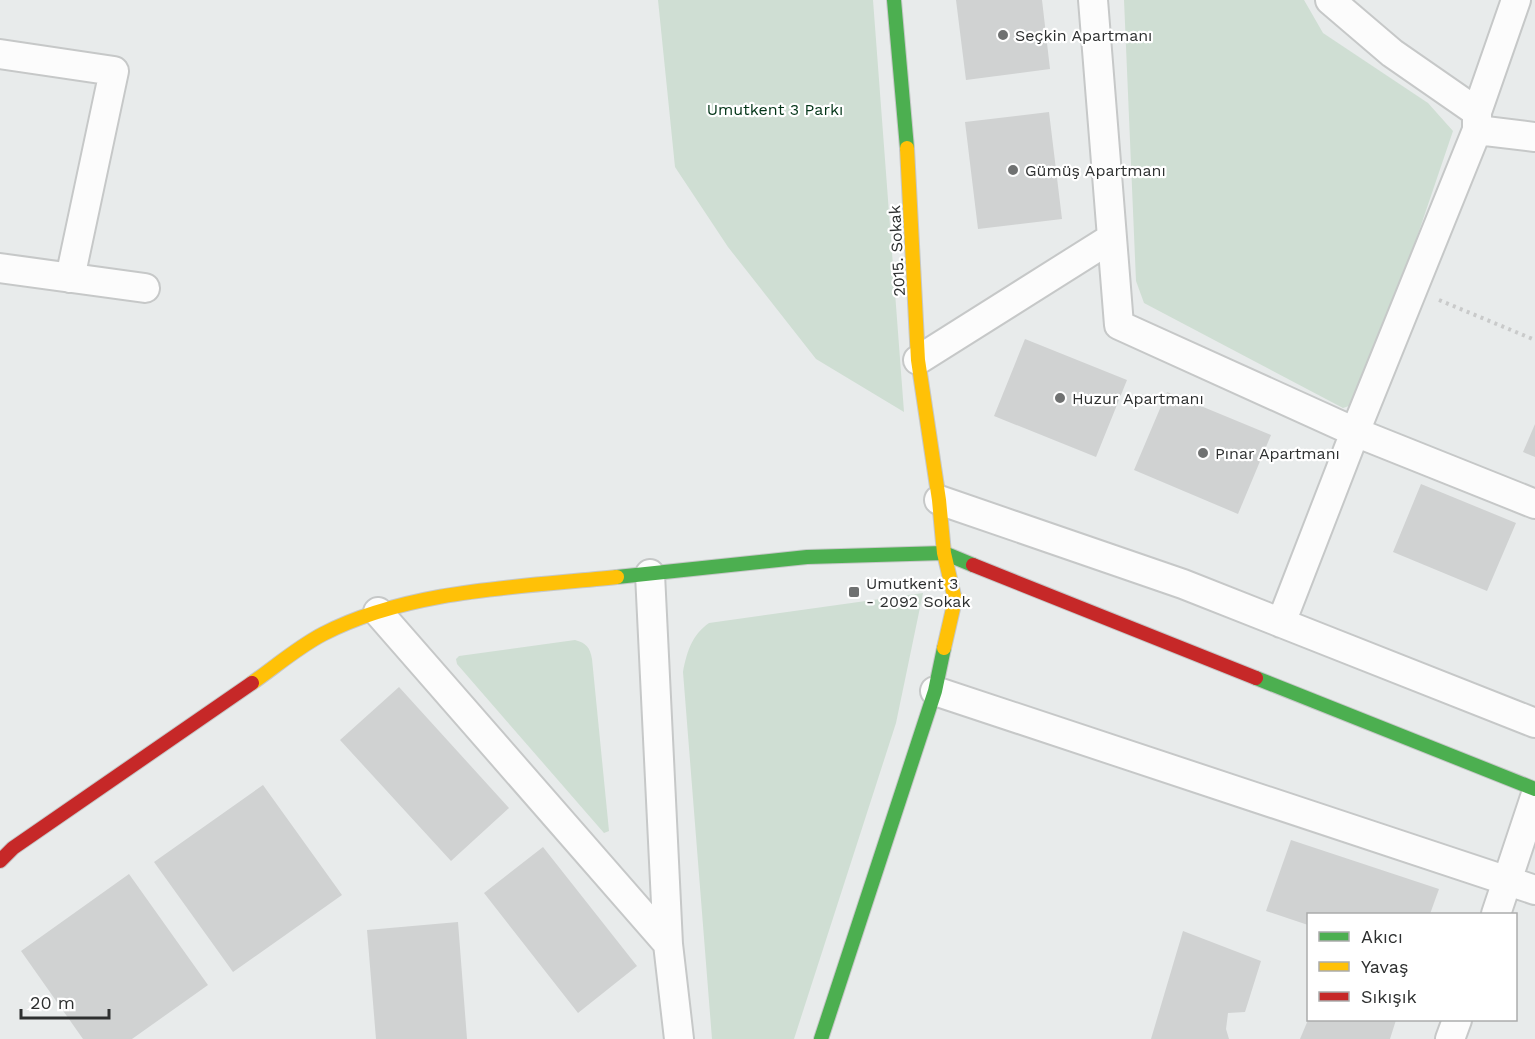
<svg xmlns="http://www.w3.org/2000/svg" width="1535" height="1039" viewBox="0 0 1535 1039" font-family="'Work Sans',sans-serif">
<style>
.green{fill:#cfded3}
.building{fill:#d0d2d2}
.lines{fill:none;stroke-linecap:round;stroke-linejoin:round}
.street-casing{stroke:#c6c8c8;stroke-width:32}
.fast-casing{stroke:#c6c8c8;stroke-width:16}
.slow-casing{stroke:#c6c8c8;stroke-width:16}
.jam-casing{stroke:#c6c8c8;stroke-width:16}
.path{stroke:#c9caca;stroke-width:4;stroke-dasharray:3 4.5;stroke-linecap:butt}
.street{stroke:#fcfcfc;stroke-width:28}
.fast{stroke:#4caf50;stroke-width:14}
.slow{stroke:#ffc107;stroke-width:14}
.jam{stroke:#c62828;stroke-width:14}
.poi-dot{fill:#6f7171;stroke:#fff;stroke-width:2}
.labels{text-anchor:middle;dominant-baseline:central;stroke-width:4.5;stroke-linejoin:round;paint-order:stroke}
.poi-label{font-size:16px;fill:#2e3030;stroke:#fff;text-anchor:start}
.park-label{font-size:16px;fill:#023417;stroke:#fff}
.street-label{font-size:16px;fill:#2e3030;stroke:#fff}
</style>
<rect width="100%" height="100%" fill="#e8ebeb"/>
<path class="green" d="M658,0H873L904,412L816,359L728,247L675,167Z
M1124,0H1304L1323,33L1428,103L1453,131L1361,402L1343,408L1144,303L1136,281Z
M923,593L896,723L794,1039H712L683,672C687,651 692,635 709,623Z
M575,640C586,643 590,647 592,659L609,831L604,833L457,664L456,659L459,656Z"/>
<path class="building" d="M956,0H1042L1050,69L966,80Z
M1049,112L1062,219L978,229L965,122Z
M1025,339L1127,380L1096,457L994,416Z
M1167,392L1271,435L1238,514L1134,470Z
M1535,424V457L1523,452Z
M1421,484L1516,523L1487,591L1393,552Z
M399,687L509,808L451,861L340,740Z
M263,785L342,895L233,972L154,862Z
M1291,840L1439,889L1430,914H1308V925L1266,911Z
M543,847L637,966L578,1013L484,893Z
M129,874L208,985L132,1039H83L21,951Z
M458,922L467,1039H376L367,930Z
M1183,931L1261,961L1245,1012L1228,1013L1226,1029L1229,1039H1151Z
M1308,1020H1396L1390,1039H1300Z"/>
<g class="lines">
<defs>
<path id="street" d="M1093,0L1119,325L1355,432L1535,504
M1330,0L1392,53L1477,112
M0,54L114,71L70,278
M1477,130L1535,137
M0,268L145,288
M918,360L1110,239
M939,500L1183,584L1535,723
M650,574L668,944L679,1039
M378,612L668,944
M1281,623L1355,432L1477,130V112L1516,0
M935,691L1535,890
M1496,914L1535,797
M1450,1039L1457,1020"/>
<path id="fast" d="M894,0L907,148
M617,577L807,557L944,553L973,565
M1256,678L1535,789
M821,1039L935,691L944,648"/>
<path id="slow" d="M907,148L918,360L939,500L944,553L955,600L944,648
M252,683C275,667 298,647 323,634C410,589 522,587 617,577"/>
<path id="jam" d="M973,565L1256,678
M0,861L13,848L252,683"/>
</defs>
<use href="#street" class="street-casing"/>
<use href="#fast" class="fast-casing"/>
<use href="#slow" class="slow-casing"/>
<use href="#jam" class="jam-casing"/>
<path class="path" d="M1439,300L1535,340"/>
<use href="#street" class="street"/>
<use href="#fast" class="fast"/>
<use href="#slow" class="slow"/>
<use href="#jam" class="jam"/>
</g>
<g class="poi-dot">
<circle cx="1003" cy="35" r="6"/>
<circle cx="1013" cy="170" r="6"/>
<circle cx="1060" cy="398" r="6"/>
<circle cx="1203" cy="453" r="6"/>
<rect x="848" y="586" width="12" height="12" rx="3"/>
</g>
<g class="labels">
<g class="poi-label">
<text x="1015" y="35">Seçkin Apartmanı</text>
<text x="1025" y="170">Gümüş Apartmanı</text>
<text x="1072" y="398">Huzur Apartmanı</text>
<text x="1215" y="453">Pınar Apartmanı</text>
<text x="866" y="583">Umutkent 3<tspan x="866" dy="18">- 2092 Sokak</tspan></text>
</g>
<g class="park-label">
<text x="775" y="109">Umutkent 3 Parkı</text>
</g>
<g class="street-label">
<text transform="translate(897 251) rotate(-93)">2015. Sokak</text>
</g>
</g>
<rect x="1307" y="913" width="210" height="108" fill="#ffffff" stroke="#abacac" stroke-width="1.5"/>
<rect x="1319" y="932" width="30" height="9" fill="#4caf50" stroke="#abacac" stroke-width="1.5"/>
<text x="1361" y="943" font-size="18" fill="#2e3030">Akıcı</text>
<rect x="1319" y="962" width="30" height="9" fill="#ffc107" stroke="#abacac" stroke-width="1.5"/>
<text x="1361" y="973" font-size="18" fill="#2e3030">Yavaş</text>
<rect x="1319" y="992" width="30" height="9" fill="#c62828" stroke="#abacac" stroke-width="1.5"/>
<text x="1361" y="1003" font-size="18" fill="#2e3030">Sıkışık</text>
<path d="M21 1009v9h88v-9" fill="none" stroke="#2e3030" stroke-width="3"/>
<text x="30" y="1009" font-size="18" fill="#2e3030" stroke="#ffffff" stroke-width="4.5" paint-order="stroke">20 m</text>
</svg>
